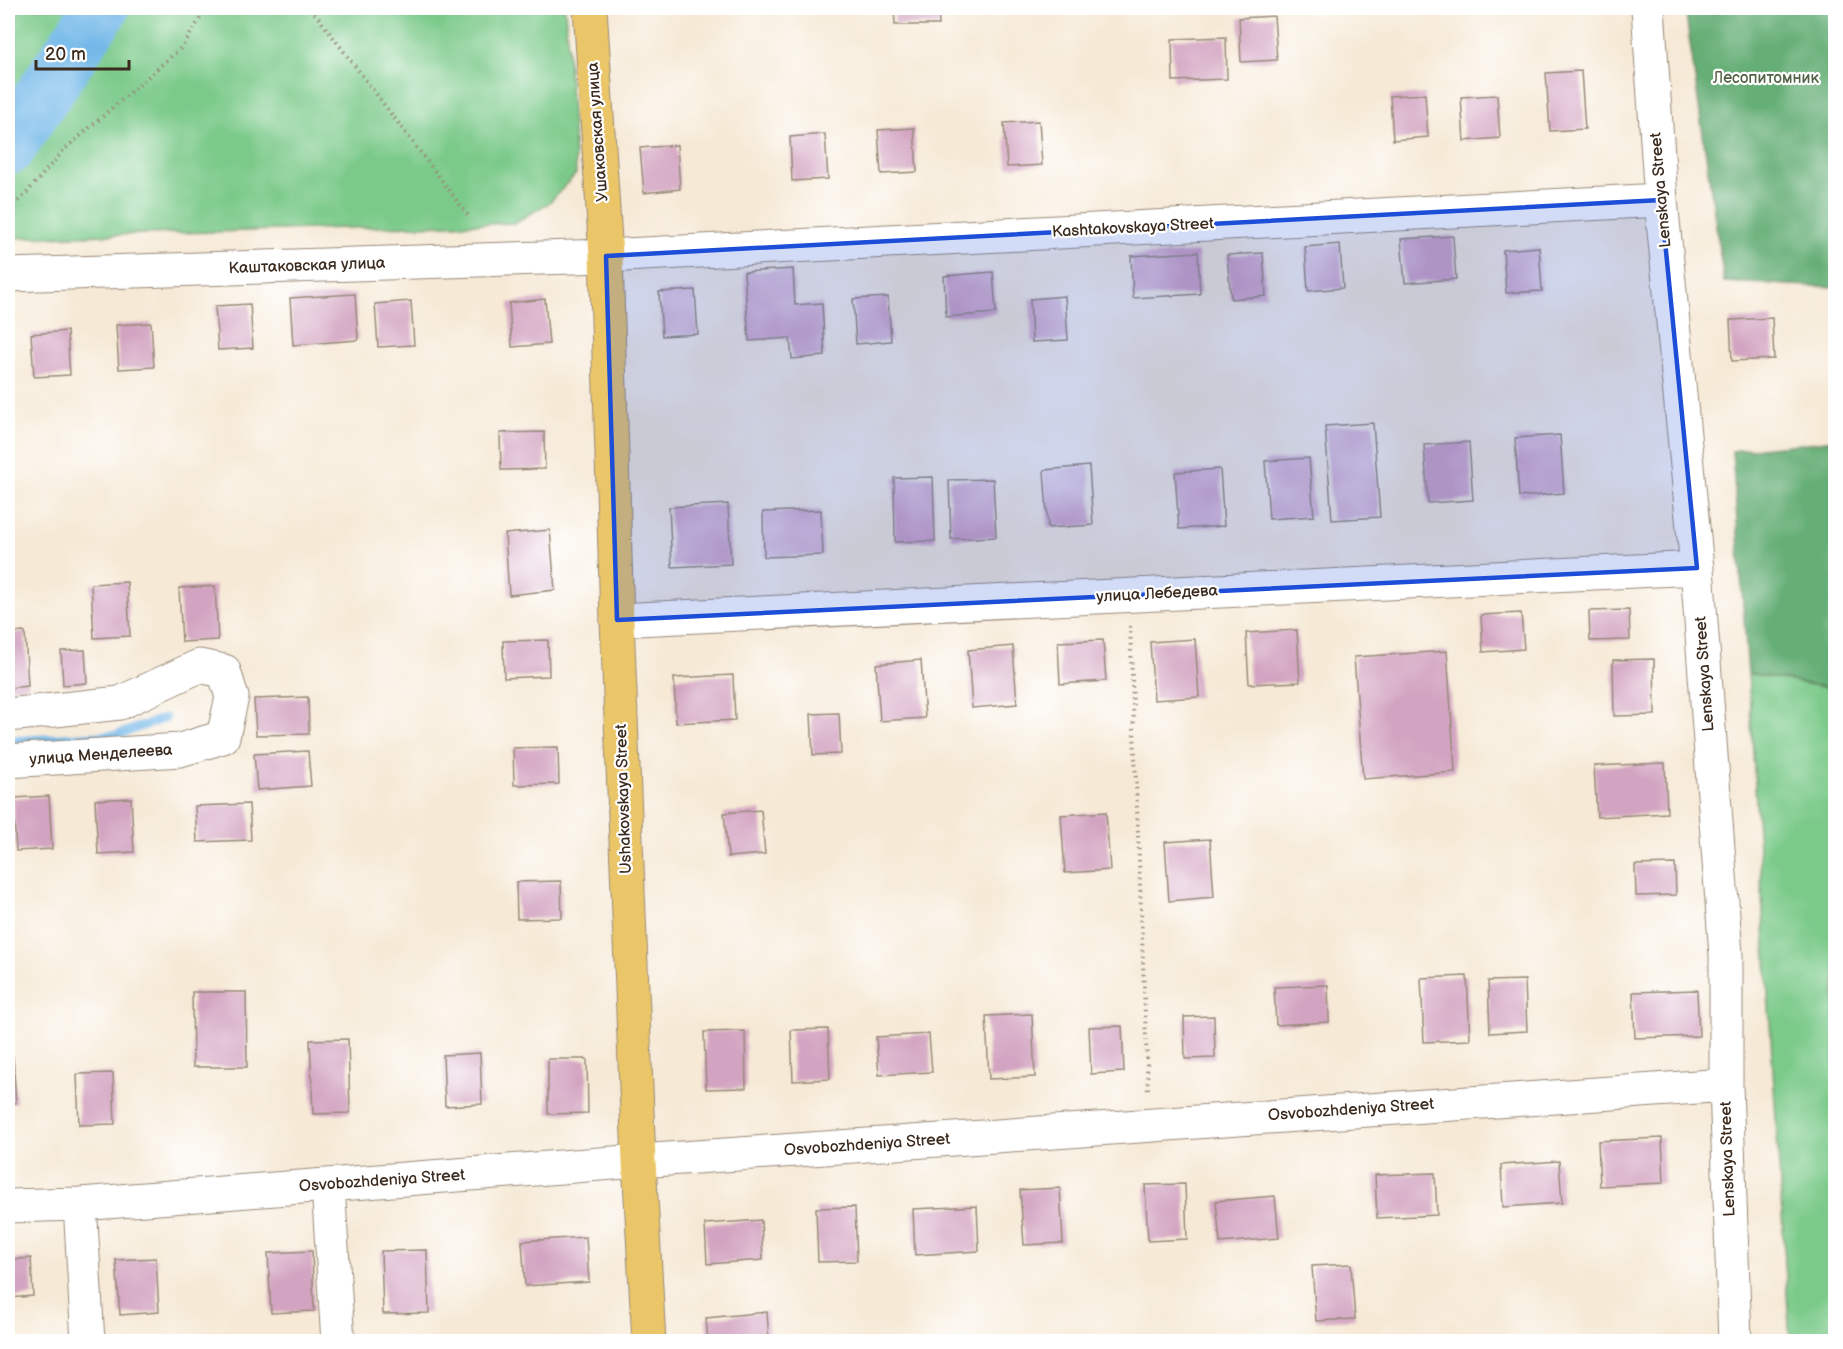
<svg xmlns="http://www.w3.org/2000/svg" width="1843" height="1349" viewBox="0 0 1843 1349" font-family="'Balsamiq Sans',sans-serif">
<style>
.green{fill:#7cca8a;stroke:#5c7a54;stroke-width:1.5}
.forest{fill:#65ae76;stroke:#506c4a;stroke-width:1.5}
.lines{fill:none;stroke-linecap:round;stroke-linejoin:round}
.stream{stroke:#71b7e8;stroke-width:9}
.river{stroke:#71b7e8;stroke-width:56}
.building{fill:#d3a4c1}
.minor-casing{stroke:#988a7a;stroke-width:35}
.major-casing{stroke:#988a7a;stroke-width:35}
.path{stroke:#988a7a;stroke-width:4;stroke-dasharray:1.5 4.5;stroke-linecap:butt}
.minor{stroke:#fff;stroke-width:33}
.major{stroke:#ebc669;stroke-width:33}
.marked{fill:#1d4ed8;fill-opacity:0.2;stroke:#1d4ed8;stroke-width:4.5;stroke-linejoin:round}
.labels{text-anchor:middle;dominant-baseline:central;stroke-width:4.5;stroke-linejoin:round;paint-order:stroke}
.park-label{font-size:16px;fill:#526244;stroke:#fff}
.street-label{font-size:16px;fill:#3b2a1e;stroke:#fff}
</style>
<rect width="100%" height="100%" fill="#fff"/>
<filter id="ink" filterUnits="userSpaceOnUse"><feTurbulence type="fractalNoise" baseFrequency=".0167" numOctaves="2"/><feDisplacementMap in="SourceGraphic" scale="12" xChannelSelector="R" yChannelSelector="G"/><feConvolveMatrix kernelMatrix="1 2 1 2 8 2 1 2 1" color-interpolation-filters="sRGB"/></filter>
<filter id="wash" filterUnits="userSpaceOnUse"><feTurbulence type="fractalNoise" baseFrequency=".008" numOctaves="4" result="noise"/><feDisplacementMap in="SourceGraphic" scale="24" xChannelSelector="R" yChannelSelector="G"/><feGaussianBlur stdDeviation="1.35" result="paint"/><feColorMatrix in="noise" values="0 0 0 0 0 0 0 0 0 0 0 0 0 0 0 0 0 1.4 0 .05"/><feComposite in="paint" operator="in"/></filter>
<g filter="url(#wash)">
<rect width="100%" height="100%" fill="#f6e9d5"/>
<path class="green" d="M8,8H565L576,174L549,203L514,223L8,238Z
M1748,673L1835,689V1341H1790Z"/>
<path class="forest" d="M1685,8H1835V287L1724,282Z
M1835,440V689L1748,673L1732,451Z"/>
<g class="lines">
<path class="stream" d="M8,741L117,735L165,718"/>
<path class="river" d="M8,147L101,8"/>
</g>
<g id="blocks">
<path class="building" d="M894,8H938L939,25H895Z
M1063,8H1091V12H1063Z
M1274,16L1277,60L1241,62L1239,18Z
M1226,37L1227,79L1173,81L1172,39Z
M1581,71L1585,129L1550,131L1546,73Z
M1425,94L1428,137L1393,140L1390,96Z
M1497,95L1500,138L1464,141L1461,97Z
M1039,121L1042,165L1007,167L1004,123Z
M914,128L917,172L881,174L878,130Z
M825,134L828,179L792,181L790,137Z
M677,145L680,189L644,193L640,148Z
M1453,236L1456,279L1405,283L1401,239Z
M1340,244L1343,288L1308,291L1305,247Z
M1539,247L1542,291L1506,293L1503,250Z
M1198,252L1200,294L1133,298L1131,256Z
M1263,253L1266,296L1231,299L1227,255Z
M793,269L795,305L822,303L825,356L792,359L790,338L749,341L744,272Z
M993,272L996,313L946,317L944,276Z
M695,290L698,334L662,336L659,292Z
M355,294L358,340L293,345L290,298Z
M1065,296L1068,340L1032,342L1030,299Z
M888,297L891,341L856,344L853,299Z
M545,299L549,344L512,347L509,303Z
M411,301L414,345L378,347L375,304Z
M250,304L253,348L218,350L215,306Z
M1772,318L1774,359L1732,361L1730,320Z
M151,323L154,367L119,369L116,325Z
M67,331L70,375L34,377L31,334Z
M1373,423L1380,517L1332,520L1325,426Z
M544,432L545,469L501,470L500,433Z
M1560,435L1564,493L1519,497L1515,438Z
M1469,442L1473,500L1428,503L1424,445Z
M1309,458L1314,516L1269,519L1265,461Z
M1089,466L1093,525L1048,528L1044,470Z
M1220,469L1224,526L1179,529L1175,472Z
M933,477L935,541L895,542L894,478Z
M993,479L996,537L951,539L949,480Z
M728,504L731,564L672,567L669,507Z
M821,510L823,555L764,557L763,512Z
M550,530L555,590L509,595L505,534Z
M127,582L130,636L94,638L91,584Z
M215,586L218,640L182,642L179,588Z
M1629,610L1630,640L1590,641L1589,611Z
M1521,613L1524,649L1483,652L1481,615Z
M1297,630L1300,682L1249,684L1246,633Z
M25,632L28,686L8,688V633Z
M1195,639L1199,697L1154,700L1150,642Z
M548,640L549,676L504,678L503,641Z
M1103,640L1106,681L1060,684L1058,642Z
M1013,646L1017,704L972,708L968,650Z
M85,650L87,683L63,685L61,651Z
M1447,651L1455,772L1363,779L1354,657Z
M1654,659L1655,715L1614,716L1613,660Z
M921,660L925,718L880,721L876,664Z
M733,675L735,720L676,723L674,678Z
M308,697L309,734L256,735L254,699Z
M839,713L841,754L813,755L811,714Z
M558,747L559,784L514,785L513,748Z
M308,751L311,786L257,790L254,754Z
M1665,763L1667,813L1597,817L1594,766Z
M49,796L52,849L16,851L13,798Z
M131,798L134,852L98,854L95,800Z
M249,804L251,840L197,842L195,806Z
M761,810L765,854L728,857L724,813Z
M1106,812L1110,870L1065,873L1061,815Z
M1210,839L1214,897L1169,901L1165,842Z
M1675,864L1676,895L1636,896L1635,865Z
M561,881L562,918L517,919L516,882Z
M1467,976L1470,1040L1424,1042L1421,978Z
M1525,980L1527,1031L1490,1033L1488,981Z
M1328,985L1329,1022L1276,1025L1274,987Z
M1697,990L1699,1036L1635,1038L1633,992Z
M192,992H246L247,1067H193Z
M1032,1014L1035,1077L989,1079L986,1016Z
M1214,1016L1215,1058L1185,1059L1184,1017Z
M1122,1026L1124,1072L1091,1074L1089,1027Z
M828,1029L830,1079L793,1081L791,1030Z
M745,1031L746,1088L706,1089L704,1032Z
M929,1034L932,1072L879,1075L876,1037Z
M348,1039L350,1113L313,1114L310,1040Z
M480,1053L482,1104L445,1106L443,1055Z
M13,1057L16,1103H8V1058Z
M548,1059H587L588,1113L548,1114Z
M113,1073L115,1124L79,1125L77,1074Z
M1662,1138L1664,1183L1600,1186L1598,1141Z
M1559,1161L1562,1203L1503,1207L1501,1165Z
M1435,1173L1437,1215L1377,1218L1375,1175Z
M1185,1184L1187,1239L1148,1241L1145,1185Z
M1060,1188L1063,1243L1024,1245L1020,1190Z
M1275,1196L1279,1238L1220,1243L1216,1201Z
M977,1206L979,1251L915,1255L913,1209Z
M855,1207L857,1261L818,1262L816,1208Z
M761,1220L763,1260L707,1264L705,1224Z
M586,1237L589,1282L525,1286L522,1241Z
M427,1250L429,1313L383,1314L381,1251Z
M312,1251L314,1311L271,1313L268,1253Z
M31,1258L33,1296L8,1298V1260Z
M156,1258L159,1312L120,1315L116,1260Z
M1351,1264L1355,1319L1316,1321L1312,1266Z
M767,1312L769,1342H708L706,1318Z"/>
</g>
</g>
<g filter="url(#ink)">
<use href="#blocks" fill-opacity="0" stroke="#988a7a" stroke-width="1.5"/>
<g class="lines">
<defs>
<path id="minor" d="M1648,8L1661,200L1697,568L1726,955V1085L1735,1342
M8,275L606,256L1661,200
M617,620L1697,568
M8,715L120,703L199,666L224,671L232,697L223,737L180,750L8,761
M328,1185L338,1342
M80,1204L88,1342
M8,1206L80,1204L639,1161L1726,1085"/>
<path id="major" d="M590,8L606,256L617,620L639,1161L649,1342"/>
</defs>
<use href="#minor" class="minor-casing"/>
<use href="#major" class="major-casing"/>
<path class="path" d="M311,8L470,218
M8,208L22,198L64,150L182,47L207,8
M1130,626L1148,1092"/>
<use href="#minor" class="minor"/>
<use href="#major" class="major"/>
</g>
</g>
<path class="marked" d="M1661,200L1697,568L617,620L606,256Z"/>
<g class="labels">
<g class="park-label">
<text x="1766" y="78">Лесопитомник</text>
</g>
<g class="street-label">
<text transform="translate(598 132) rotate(-94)">Ушаковская улица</text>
<text transform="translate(1661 190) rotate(-95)">Lenskaya Street</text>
<text transform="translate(1133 228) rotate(-3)">Kashtakovskaya Street</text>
<text transform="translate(307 266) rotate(-2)">Каштаковская улица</text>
<text transform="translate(1157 594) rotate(-3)">улица Лебедева</text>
<text transform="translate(1705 674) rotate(-94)">Lenskaya Street</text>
<text transform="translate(101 755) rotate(-4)">улица Менделеева</text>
<text transform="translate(624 799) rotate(-92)">Ushakovskaya Street</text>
<text transform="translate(1351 1110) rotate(-4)">Osvobozhdeniya Street</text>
<text transform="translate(867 1145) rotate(-4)">Osvobozhdeniya Street</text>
<text transform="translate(1728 1159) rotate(-92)">Lenskaya Street</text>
<text transform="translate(382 1181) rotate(-4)">Osvobozhdeniya Street</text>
</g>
</g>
<rect width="1843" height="1349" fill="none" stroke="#fff" stroke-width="30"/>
<path d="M36 60v9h93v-9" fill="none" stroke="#3b2a1e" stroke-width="3"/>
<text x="45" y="60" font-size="18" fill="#3b2a1e" stroke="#ffffff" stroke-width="4.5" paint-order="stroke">20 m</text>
</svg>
